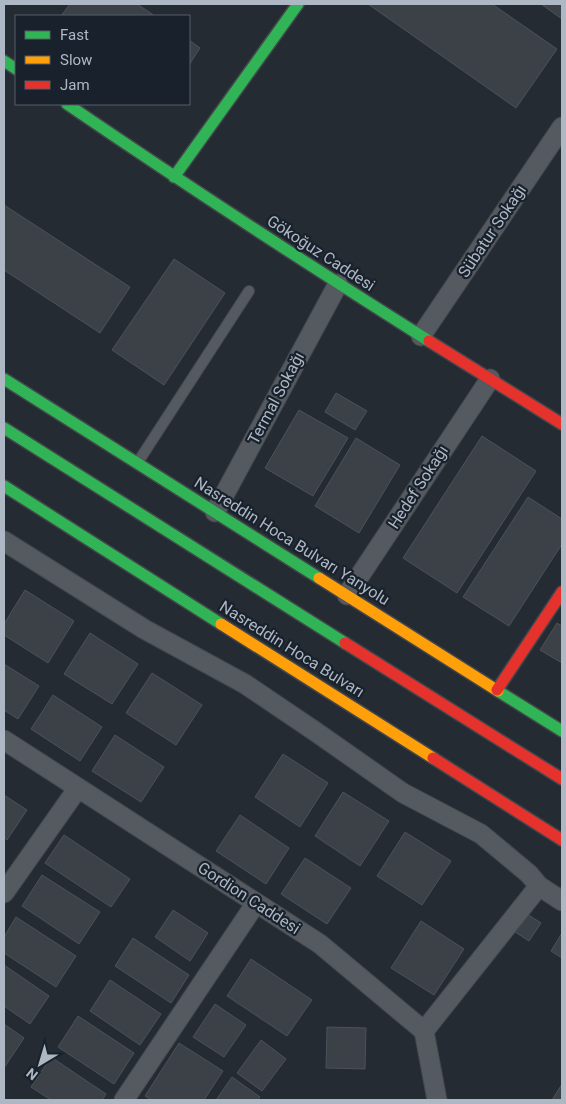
<svg xmlns="http://www.w3.org/2000/svg" width="566" height="1104" viewBox="0 0 566 1104" font-family="Roboto,sans-serif">
<style>
.building{fill:#3c4147;stroke:#4d525a}
.lines{fill:none;stroke-linecap:round;stroke-linejoin:round}
.lane-casing{stroke:#42474c;stroke-width:12}
.street-casing{stroke:#42474c;stroke-width:21}
.fast-casing{stroke:#42474c;stroke-width:14}
.slow-casing{stroke:#42474c;stroke-width:14}
.jam-casing{stroke:#42474c;stroke-width:14}
.lane{stroke:#555a60;stroke-width:10}
.street{stroke:#555a60;stroke-width:19}
.fast{stroke:#30b455;stroke-width:11}
.slow{stroke:#ff9f0a;stroke-width:11}
.jam{stroke:#e5322d;stroke-width:11}
.labels{text-anchor:middle;dominant-baseline:central;stroke-width:4.5;stroke-linejoin:round;paint-order:stroke}
.street-label{font-size:16px;fill:#aeb8c4;stroke:#19222c}
</style>
<rect width="100%" height="100%" fill="#252b32"/>
<path class="building" d="M70,4H137L155,16H61Z
M368,4H492L557,49L516,108Z
M541,4H562V19Z
M189,40L200,48L189,65Z
M4,205L130,287L100,333L4,270Z
M174,259L225,293L164,385L112,350Z
M336,393L367,411L355,430L325,412Z
M299,410L348,438L313,496L265,468Z
M482,436L536,471L457,593L403,558Z
M356,438L400,465L359,533L315,506Z
M528,497L562,519V544L509,626L463,597Z
M25,590L74,621L48,663L4,635V624Z
M557,623L562,626V663L540,650Z
M90,633L138,664L112,704L64,674Z
M4,664L39,686L18,719L4,710Z
M152,673L202,705L176,745L126,713Z
M53,695L102,727L80,761L31,729Z
M115,735L164,767L141,802L92,771Z
M283,754L328,783L300,827L255,797Z
M343,792L389,821L360,866L315,836Z
M4,795L27,810L7,840L4,837Z
M240,815L289,848L266,884L216,851Z
M405,832L451,861L422,905L377,876Z
M64,835L130,879L111,907L45,863Z
M305,858L351,888L327,924L281,894Z
M42,875L100,912L79,944L22,906Z
M173,910L208,933L190,961L155,937Z
M524,912L541,923L529,941L512,930Z
M16,917L76,956L56,987L4,953V937Z
M421,921L464,949L434,995L391,968Z
M562,933V958L551,951Z
M133,938L189,975L171,1003L115,966Z
M251,959L312,1000L287,1036L227,996Z
M4,965L49,996L30,1024L4,1006Z
M110,980L161,1014L140,1045L90,1011Z
M215,1004L246,1025L224,1057L193,1037Z
M78,1016L134,1053L114,1084L58,1047Z
M4,1024L24,1038L4,1068Z
M327,1027L366,1028L365,1069L326,1068Z
M261,1040L286,1059L262,1091L237,1073Z
M179,1043L223,1071L204,1100H152L145,1096Z
M51,1057L106,1094L102,1100H51L31,1087Z
M232,1077L260,1097L257,1100H216Z
M562,1084V1100H552Z"/>
<g class="lines">
<defs>
<path id="lane" d="M138,462L249,291"/>
<path id="street" d="M421,336L562,127
M215,512L338,284
M4,541L144,629L245,684L316,732L403,793L481,834L529,874L539,886
M347,595L490,379
M4,740L320,944L424,1031L437,1100
M4,893L78,788
M424,1031L539,886L562,901
M124,1100L256,903"/>
<path id="fast" d="M4,61L16,69
M67,104C186,185 307,264 429,341
M174,177L298,4
M4,379L319,578
M4,428L345,643
M4,486L221,624
M498,691L562,731"/>
<path id="slow" d="M319,578L498,691
M221,624L433,758"/>
<path id="jam" d="M429,341L562,424
M345,643L562,779
M497,690L562,592
M433,758L562,840"/>
</defs>
<use href="#lane" class="lane-casing"/>
<use href="#street" class="street-casing"/>
<use href="#fast" class="fast-casing"/>
<use href="#slow" class="slow-casing"/>
<use href="#jam" class="jam-casing"/>
<use href="#lane" class="lane"/>
<use href="#street" class="street"/>
<use href="#fast" class="fast"/>
<use href="#slow" class="slow"/>
<use href="#jam" class="jam"/>
</g>
<g class="labels">
<g class="street-label">
<text transform="translate(492 231) rotate(-56)">Sübatur Sokağı</text>
<text transform="translate(321 253) rotate(33)">Gökoğuz Caddesi</text>
<text transform="translate(276 398) rotate(-62)">Termal Sokağı</text>
<text transform="translate(418 487) rotate(-57)">Hedef Sokağı</text>
<text transform="translate(292 541) rotate(32)">Nasreddin Hoca Bulvarı Yanyolu</text>
<text transform="translate(292 649) rotate(32)">Nasreddin Hoca Bulvarı</text>
<text transform="translate(249 898) rotate(33)">Gordion Caddesi</text>
</g>
</g>
<rect width="566" height="1104" fill="none" stroke="#aeb8c4" stroke-width="10"/>
<rect x="15" y="15" width="175" height="90" fill="#19222c" stroke="#555e69"/>
<rect x="25" y="31" width="25" height="8" fill="#30b455" stroke="#555e69"/>
<text x="60" y="40" font-size="15" fill="#aeb8c4">Fast</text>
<rect x="25" y="56" width="25" height="8" fill="#ff9f0a" stroke="#555e69"/>
<text x="60" y="65" font-size="15" fill="#aeb8c4">Slow</text>
<rect x="25" y="81" width="25" height="8" fill="#e5322d" stroke="#555e69"/>
<text x="60" y="90" font-size="15" fill="#aeb8c4">Jam</text>
<g transform="translate(40 1064) rotate(218)" stroke="#19222c" stroke-width="4" paint-order="stroke">
<path d="M0-4L9 19L0 12L-9 19Z" fill="#aeb8c4"/>
<text y="-8" font-size="14" font-weight="bold" text-anchor="middle" fill="#aeb8c4">N</text>
</g>
</svg>
